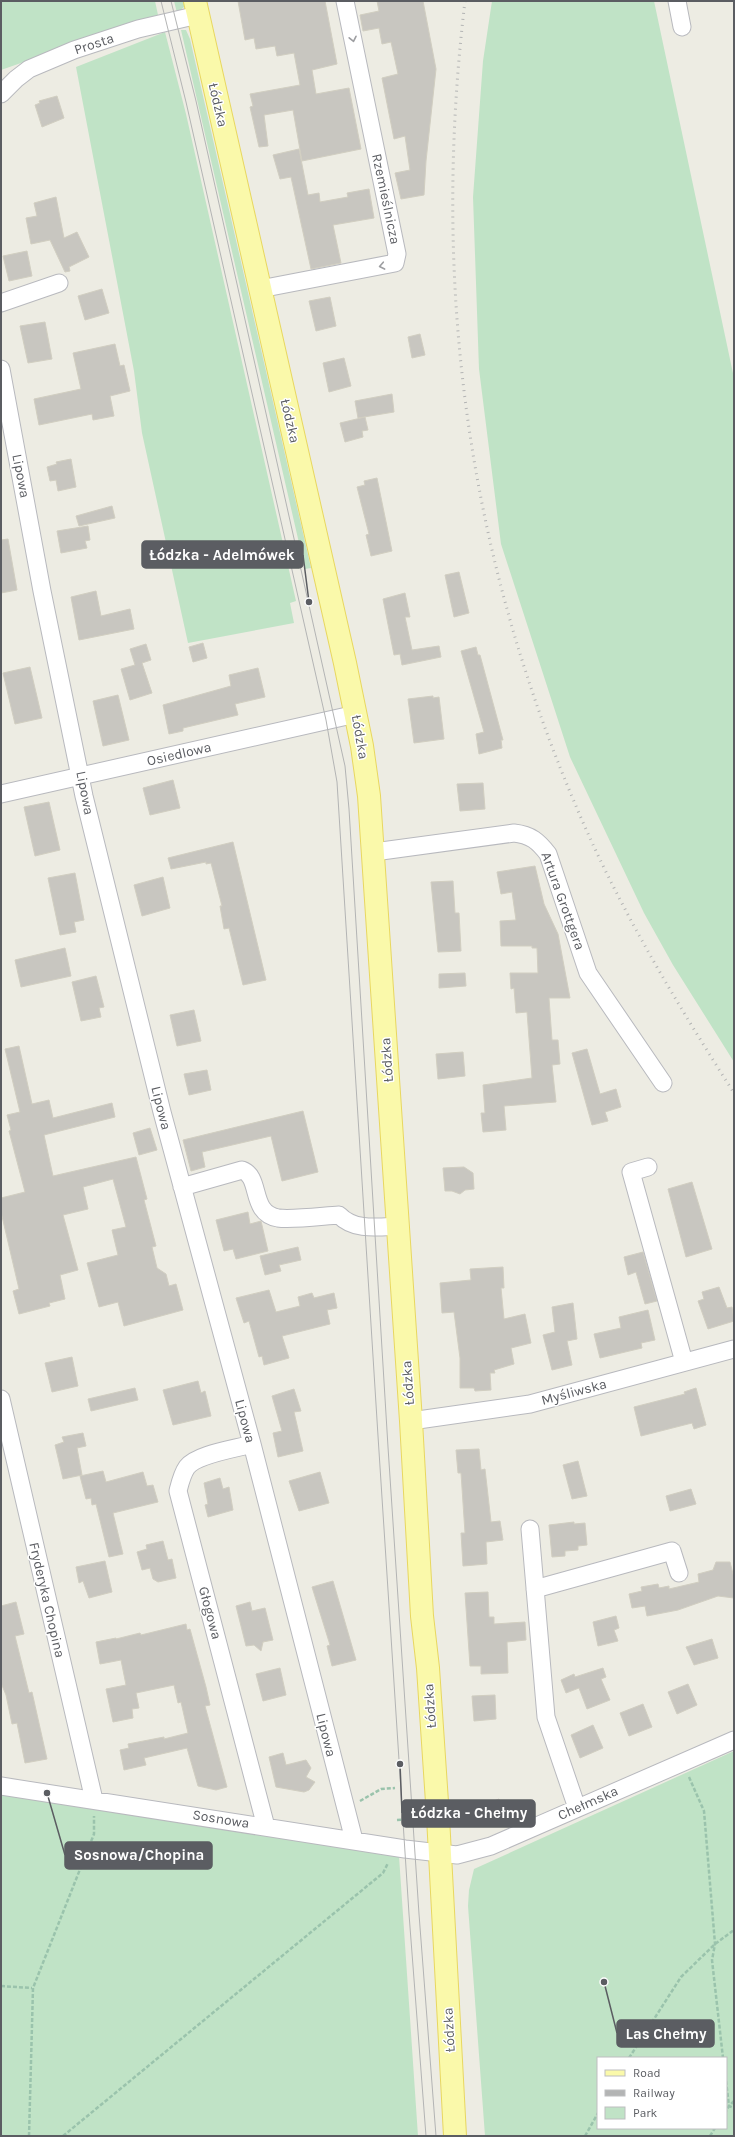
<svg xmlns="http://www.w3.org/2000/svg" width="735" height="2137" viewBox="0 0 735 2137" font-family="Karla,sans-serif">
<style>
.green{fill:#c0e3c6;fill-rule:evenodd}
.building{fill:#c8c6c0;stroke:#d1cec1}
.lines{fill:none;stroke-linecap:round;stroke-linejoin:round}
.minor-casing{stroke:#b8b9be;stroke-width:19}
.major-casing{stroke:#e8d760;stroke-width:24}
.path{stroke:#9ac3ac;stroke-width:2.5;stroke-dasharray:4 2;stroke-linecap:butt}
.minor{stroke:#fff;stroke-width:17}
.major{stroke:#faf9aa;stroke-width:22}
.tram{stroke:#b3b4b4;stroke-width:1}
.rail{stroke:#b3b4b4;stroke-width:3;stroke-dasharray:1 5;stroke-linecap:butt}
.oneway{stroke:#9d9ea1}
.labels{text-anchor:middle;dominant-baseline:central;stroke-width:3;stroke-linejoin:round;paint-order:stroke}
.street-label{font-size:14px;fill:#5b5d62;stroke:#fff}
.leader{fill:none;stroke:#5b5d62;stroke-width:1.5}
.callout-dot{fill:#5b5d62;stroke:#fff;stroke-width:1.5}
.callout{fill:#5b5d62;stroke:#5b5d62;stroke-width:1.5}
.callout-label{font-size:15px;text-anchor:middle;font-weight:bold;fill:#fff}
</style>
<rect width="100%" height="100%" fill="#edece3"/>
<path class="green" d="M1,1H155L158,15L1,70Z
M174,1H184V7L177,13Z
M492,1H654L734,378V1062L673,965L644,913L570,757L501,544L479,369L473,197L483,61Z
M181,30H186L190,39L311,568L305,569Z
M165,32L186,114L296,601L290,603L294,623L188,643L142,433L134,371L76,67Z
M734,1751V2136H485L468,1906L469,1890L474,1869ZM598,2058H726V2128H598Z
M1,1794L399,1856L418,2136H1Z"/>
<path class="building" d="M238,1H325L337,64L312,70L316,94L349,88L361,149L302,161L293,110L264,115L268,146L259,147L250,107L253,106L250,94L300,85L294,53L277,56L275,46L256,49L254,38L245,40Z
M377,1H423L436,69L426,161L424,195L401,199L395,173L410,170L405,136L394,139L382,78L398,74L391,42L382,44L379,28L363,31L360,15L379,11Z
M57,96L64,118L42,127L35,105L40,103L39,101Z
M299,149L308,195L319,193L320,202L348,197L347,193L369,189L374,218L333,225L341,263L311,269L291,177L280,179L273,155Z
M56,197L64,238L77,232L89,257L69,267L70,271L65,272L50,240L31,244L26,218L37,216L34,203Z
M27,251L32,276L9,281L3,256Z
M102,289L109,313L85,320L78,296Z
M330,297L336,326L316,331L309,301Z
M45,322L52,359L28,363L20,326Z
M420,334L425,355L412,358L408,337Z
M115,344L120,366L124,365L130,391L110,396L114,416L93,420L92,414L39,425L34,399L81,389L73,353Z
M344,358L351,386L329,392L323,363Z
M392,394L394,412L358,418L355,401Z
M365,417L368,430L362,431L363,437L345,442L340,423Z
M71,459L76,487L58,491L56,480L50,481L47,467L57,464L56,462Z
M377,478L392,551L371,556L366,535L369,534L357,487L365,485L364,481Z
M112,506L115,518L79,526L76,516Z
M88,526L90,540L85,541L87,548L61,553L57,531Z
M8,539L17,590L1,593V540Z
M459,572L469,613L454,617L445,575Z
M96,591L101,616L130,609L134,629L79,640L71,597Z
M405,593L410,617H405L412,650L439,646L441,657L402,665L400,654L394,655L383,599Z
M203,643L207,658L193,662L189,647Z
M146,644L151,660L142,663L152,693L130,700L121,669L135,665L130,649Z
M476,647L478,655H480L503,740H501L502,748L479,754L476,734L484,732L461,651Z
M30,667L42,718L15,724L3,673Z
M258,668L265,697L235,704L238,715L183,728V731L169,734L163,705L231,686L229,675Z
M118,695L129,740L103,746L93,701Z
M433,696V698L439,697L444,739L414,743L408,699Z
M173,780L180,808L150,815L143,788Z
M483,783L485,809L460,811L457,784Z
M49,802L60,850L35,856L24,807Z
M233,842L266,980L243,985L229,928L224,929L220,906H222L211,863L206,864V862L171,869L168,858Z
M535,866L544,904L558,934L570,998H549L552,1040H558L560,1064L552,1065L556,1102L504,1106L506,1130L483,1132L481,1113H485L483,1085L532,1078L527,1012L516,1013L514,988L511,989L510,973H538L537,948H532V946H501L500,921L516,920L512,892L501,894L497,872Z
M75,873L84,920L74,922L76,932L60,935L48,878Z
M163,877L170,908L142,916L134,885Z
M453,881L455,913H459L461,951L438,952L431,882Z
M65,948L71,976L21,987L15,960Z
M465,973L466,986L439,988V974Z
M96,976L104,1007L99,1008L101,1017L81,1021L72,982Z
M194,1010L201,1041L177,1046L170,1015Z
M19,1046L32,1104L49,1100L53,1118L112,1103L115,1117L44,1135L53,1176L136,1157L147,1199L144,1200L156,1246L152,1247L157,1268L166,1274L169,1286L176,1284L183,1310L124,1326L118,1302L99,1307L87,1263L118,1255L112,1230L126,1227L113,1179L83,1187L88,1209L63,1215L78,1270L60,1275L65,1299L49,1303L50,1306L19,1314L13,1291L19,1289L1,1212V1198L25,1192L9,1131L11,1130L7,1115L20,1112L5,1049Z
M587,1049L600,1094L616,1089L621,1107L605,1112L608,1121L592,1125L572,1053Z
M463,1052L465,1076L438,1079L436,1054Z
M207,1070L211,1090L189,1095L184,1074Z
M303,1111L318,1172L282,1181L271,1136L202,1152L205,1167L191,1171L183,1140Z
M150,1128L157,1150L139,1155L133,1133Z
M464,1167L473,1173L474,1189L465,1190L460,1194L452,1191H445L443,1168Z
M692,1182L712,1249L686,1257L668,1189Z
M248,1212L250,1224L261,1221L268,1251L236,1259L233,1249L224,1251L216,1220Z
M298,1247L301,1260L279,1265L281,1271L265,1275L260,1256Z
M643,1252L657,1301L645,1304L636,1272L628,1275L624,1257Z
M503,1267L504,1288H501L504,1319L525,1314L531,1343L511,1348L514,1364L494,1370L495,1373H490L491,1390L475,1391L474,1388H460V1358L454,1312L442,1313L440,1283L471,1280L470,1269Z
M719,1287L727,1308L732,1307L734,1321L708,1329L698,1301L704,1299L702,1292Z
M269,1290L276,1312L300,1306L298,1297L312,1293L314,1298L334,1293L337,1308L327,1310L330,1324L282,1336L289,1358L264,1365L262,1356L259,1357L249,1321L244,1323L236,1298Z
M573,1303L577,1339L567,1341L572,1365L552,1370L543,1335L555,1332L552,1307Z
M648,1310L655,1340L641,1343L642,1348L600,1358L594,1334L621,1328L619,1317Z
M72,1357L78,1386L52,1392L45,1363Z
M198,1381L201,1393L205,1391L211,1416L173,1425L163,1390Z
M135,1388L138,1400L91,1411L88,1399Z
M696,1388L706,1425L694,1429L692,1423L641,1436L634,1407L685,1394L684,1392Z
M294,1389L301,1411L294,1412L303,1451L278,1457L273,1433L282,1431L272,1396Z
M83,1433L86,1446L77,1448L82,1475L63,1479L55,1445L64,1442L62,1437Z
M479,1449L481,1470L485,1469L491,1522L500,1521L503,1540L486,1542L487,1564L463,1566L461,1533H465L461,1473H458L456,1450Z
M578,1461L587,1496L572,1499L563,1465Z
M103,1471L106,1482L143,1472L147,1486L153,1485L158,1502L113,1513L123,1554L109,1557L96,1504L92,1505L91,1498L86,1499L80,1476Z
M320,1472L329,1503L299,1511L289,1481Z
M220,1478L223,1489L229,1487L233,1510L208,1517L205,1505L208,1504L204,1483Z
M691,1489L696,1504L670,1511L666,1496Z
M574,1522V1524L585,1523L587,1545L578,1546V1550L565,1551V1556L552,1557L549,1525Z
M163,1541L168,1560L172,1559L176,1578L158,1582L153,1579L150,1568L142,1570L137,1552L147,1549L146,1545Z
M105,1561L112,1592L89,1598L83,1581L79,1583L76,1567Z
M716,1562H730L734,1578V1598L718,1596L678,1610L647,1616L645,1606L632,1608L629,1594L642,1591L641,1587L658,1584L659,1588L669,1586V1589L699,1582L698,1574L713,1570Z
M333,1581L356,1660L332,1666L327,1646L330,1645L312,1587Z
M488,1592L489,1617H494V1624L525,1622L526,1640L507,1642L508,1673L481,1674V1666H470L465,1593Z
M16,1602L24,1634L15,1636L29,1693L32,1692L47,1759L25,1763L17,1723L12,1724L6,1695L1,1683V1606Z
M250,1602L252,1611L265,1608L273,1640L263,1642L261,1651L254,1645L246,1646L236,1606Z
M616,1616L619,1628L614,1630L618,1641L598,1646L593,1622Z
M186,1624L187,1630L190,1629L206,1687L210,1705L205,1706L227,1787L216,1790L198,1786L187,1748L144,1758L146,1765L124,1770L120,1750L129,1748L128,1744L164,1737V1739L188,1733L181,1702L178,1703L174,1685L136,1693L139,1708L132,1709L133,1718L113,1722L106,1689L126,1685L121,1660L100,1664L96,1642L116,1638V1639L140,1633L141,1635Z
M712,1639L718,1658L694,1665L686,1647Z
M280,1668L286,1695L263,1701L256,1674Z
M603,1668L606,1677L601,1679L610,1700L587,1709L579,1688L566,1693L561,1680L574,1674L575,1677Z
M688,1684L697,1705L677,1714L668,1692Z
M495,1695L496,1719L474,1721L472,1696Z
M643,1704L652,1727L629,1736L620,1713Z
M593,1725L603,1748L580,1758L571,1735Z
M283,1753L286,1765L306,1760L311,1768L306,1777L315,1782L309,1790L304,1792L276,1787L269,1757Z
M499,1799L504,1812L468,1826L463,1813Z"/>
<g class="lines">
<defs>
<path id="minor" d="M677,1L682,27
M1,94L16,79L29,69L74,50L138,29L198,15
M260,289L395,263L397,254L345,1
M1,303L59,283
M1,369L42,591L84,796L162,1112L252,1444L354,1840
M1,794L356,714
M374,852L514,833C531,835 538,841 548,854L588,973L663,1083
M648,1167L631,1172L684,1362
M182,1187L242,1170C262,1177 249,1213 278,1218C292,1220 323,1216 339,1215C354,1231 378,1227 398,1226
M1,1399L94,1800
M411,1421L530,1404L734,1349
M252,1444C235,1449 197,1454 187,1467C182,1474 180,1483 178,1491L266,1827
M530,1529L546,1717L577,1808
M535,1589L672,1551L679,1573
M1,1786L405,1849L457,1855L491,1846L734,1740"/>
<path id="major" d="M195,1L345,663L362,746L369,796L411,1421L422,1616L428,1668L438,1817L455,2136"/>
</defs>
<use href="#minor" class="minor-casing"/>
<use href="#major" class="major-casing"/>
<path class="path" d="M689,1777L704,1811L715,1944L712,1960L723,2058
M360,1801L381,1789L395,1788
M397,1820L420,1818
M1,1986L32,1988
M629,2058L681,1977L715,1944L734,1930
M726,2081L729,2106L726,2111
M734,2101L729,2106L734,2108
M29,2136L33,1988L94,1834V1816
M63,2136L383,1873L388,1863
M585,2136L598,2113
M710,2136L715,2128"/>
<use href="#minor" class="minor"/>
<use href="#major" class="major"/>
<path class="tram" d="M161,1L186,102L326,720L337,782L378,1436L409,1914L426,2136
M171,1L196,101L345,766L349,809L388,1447L419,1914L436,2136"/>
<path class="rail" d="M465,1C432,277 465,543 573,799C616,903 674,999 734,1093"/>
</g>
<defs><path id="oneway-chevron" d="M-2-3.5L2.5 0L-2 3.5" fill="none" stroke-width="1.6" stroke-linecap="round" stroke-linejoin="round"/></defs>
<g class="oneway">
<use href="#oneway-chevron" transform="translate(353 39) rotate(78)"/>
<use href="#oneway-chevron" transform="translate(382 266) rotate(169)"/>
</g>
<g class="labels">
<g class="street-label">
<text transform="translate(94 44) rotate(-18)">Prosta</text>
<text transform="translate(218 105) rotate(77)">Łódzka</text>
<text transform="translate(386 199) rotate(78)">Rzemieślnicza</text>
<text transform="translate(290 421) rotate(77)">Łódzka</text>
<text transform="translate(21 476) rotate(79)">Lipowa</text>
<text transform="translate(360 737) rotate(80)">Łódzka</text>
<text transform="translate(179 754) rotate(-13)">Osiedlowa</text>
<text transform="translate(85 793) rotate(79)">Lipowa</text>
<text transform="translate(563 901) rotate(70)">Artura Grottgera</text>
<text transform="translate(387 1060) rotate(-94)">Łódzka</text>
<text transform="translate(161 1108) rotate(76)">Lipowa</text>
<text transform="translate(408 1383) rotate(-94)">Łódzka</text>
<text transform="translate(574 1392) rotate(-15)">Myśliwska</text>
<text transform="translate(245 1421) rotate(75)">Lipowa</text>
<text transform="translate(47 1600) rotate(77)">Fryderyka Chopina</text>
<text transform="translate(210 1613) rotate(75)">Głogowa</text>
<text transform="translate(430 1706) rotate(-94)">Łódzka</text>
<text transform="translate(326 1735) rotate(76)">Lipowa</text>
<text transform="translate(588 1803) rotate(-24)">Chełmska</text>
<text transform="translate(221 1819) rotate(9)">Sosnowa</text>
<text transform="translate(449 2030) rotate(-93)">Łódzka</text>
</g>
</g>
<path class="leader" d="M309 602L303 555M400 1764L402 1813M47 1793L65 1855M604 1982L617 2033"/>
<g class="callout-dot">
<circle cx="309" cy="602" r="4"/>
<circle cx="400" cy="1764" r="4"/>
<circle cx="47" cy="1793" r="4"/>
<circle cx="604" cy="1982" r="4"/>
</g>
<g class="callout">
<rect x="142" y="541" width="161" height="27" rx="4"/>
<rect x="402" y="1800" width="133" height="27" rx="4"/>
<rect x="65" y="1842" width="147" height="27" rx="4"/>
<rect x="617" y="2020" width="97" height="27" rx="4"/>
</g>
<g class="callout-label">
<text x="222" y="560">Łódzka - Adelmówek</text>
<text x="469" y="1818">Łódzka - Chełmy</text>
<text x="139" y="1860">Sosnowa/Chopina</text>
<text x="666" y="2039">Las Chełmy</text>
</g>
<rect width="735" height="2137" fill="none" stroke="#5b5d62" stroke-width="4"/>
<rect x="597" y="2057" width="130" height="72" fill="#ffffff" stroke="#bdbec0"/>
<rect x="605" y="2070" width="20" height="6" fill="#faf9aa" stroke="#bdbec0"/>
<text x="633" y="2077" font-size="12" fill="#5b5d62">Road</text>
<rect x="605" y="2090" width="20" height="6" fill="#b3b4b4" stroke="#bdbec0"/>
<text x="633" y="2097" font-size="12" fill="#5b5d62">Railway</text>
<rect x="605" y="2107" width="20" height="12" fill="#c0e3c6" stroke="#bdbec0"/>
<text x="633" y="2117" font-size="12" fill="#5b5d62">Park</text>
</svg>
